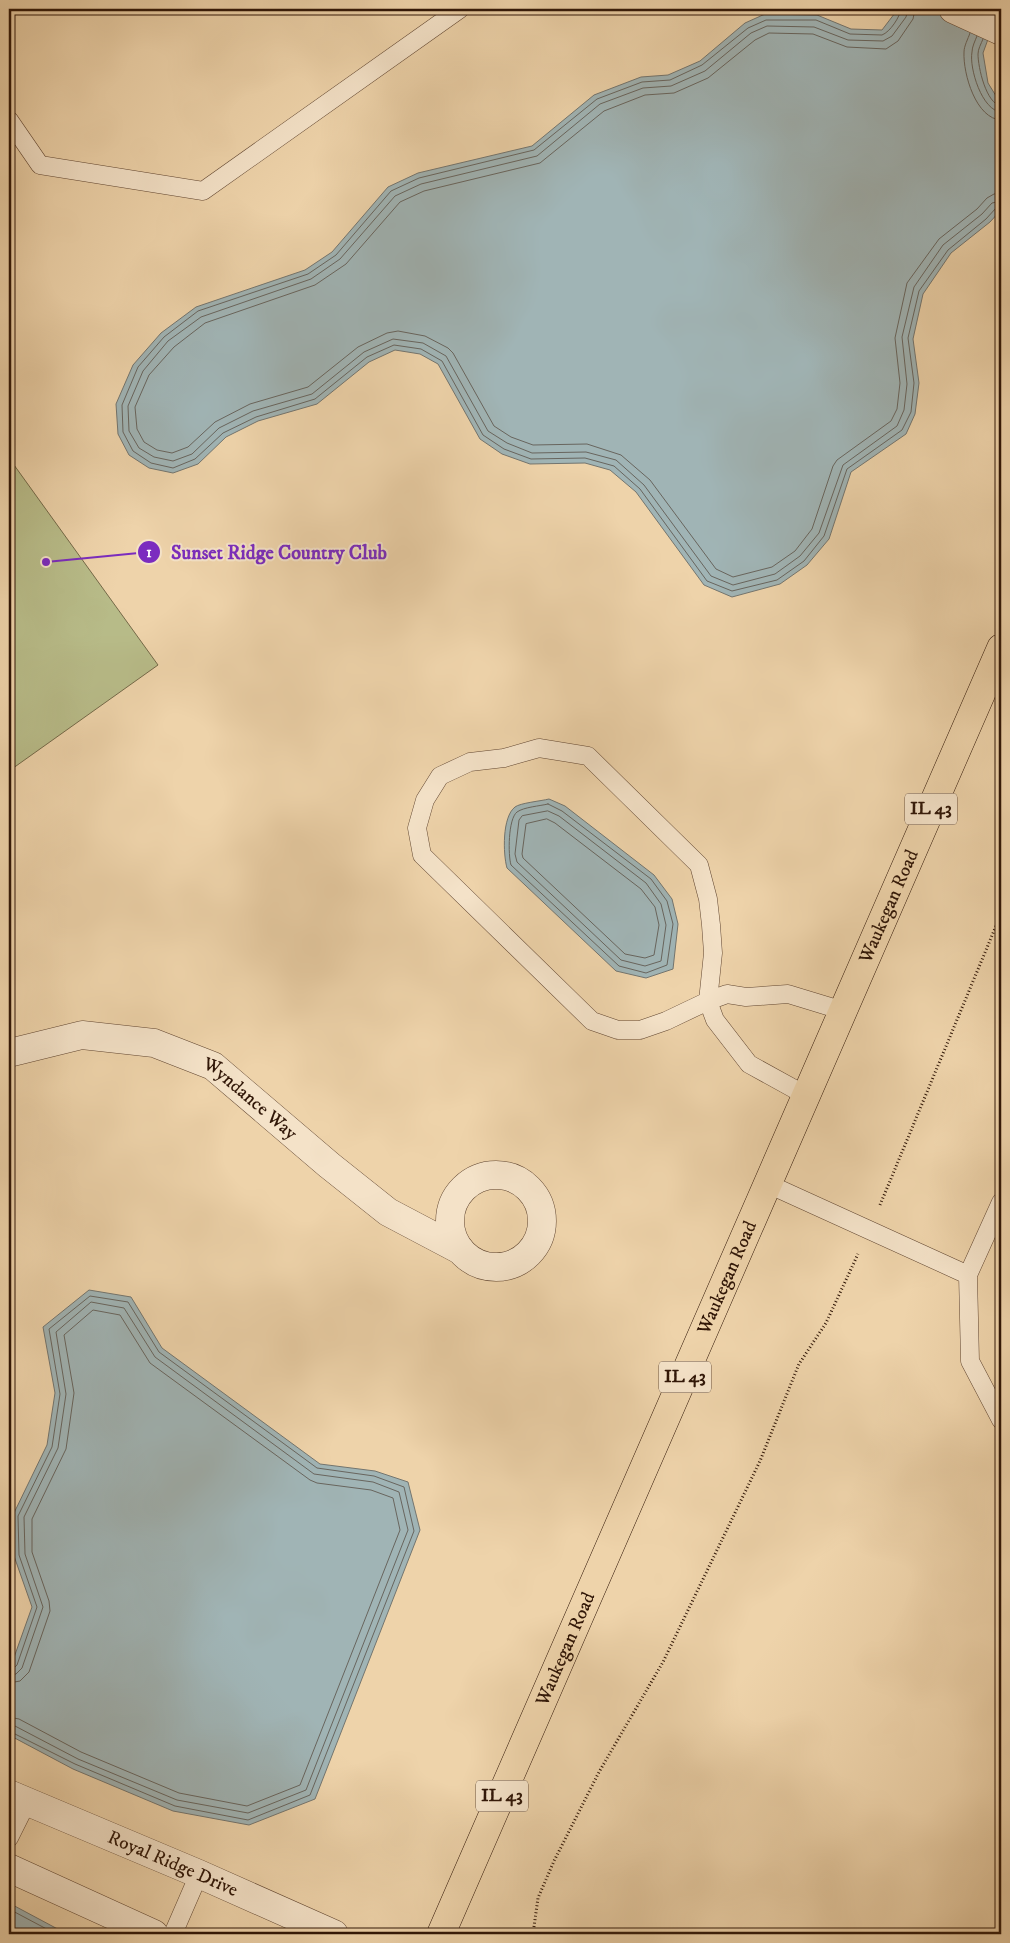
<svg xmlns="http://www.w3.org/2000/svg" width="1010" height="1943" viewBox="0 0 1010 1943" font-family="'IM FELL DW Pica',serif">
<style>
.green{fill:#b8bc89;stroke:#746948}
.water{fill:#a0b4b5;stroke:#73756f}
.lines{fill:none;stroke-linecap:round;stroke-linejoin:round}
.shore{stroke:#68655e;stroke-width:1}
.service-casing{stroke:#604530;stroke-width:19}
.minor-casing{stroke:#604530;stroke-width:29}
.primary-casing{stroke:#301607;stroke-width:29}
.path{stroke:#301607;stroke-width:3;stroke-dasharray:1 2.5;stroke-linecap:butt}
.service{stroke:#f4e2c8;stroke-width:18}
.minor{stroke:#f4e2c8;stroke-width:28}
.primary{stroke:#eed3aa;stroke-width:28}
.labels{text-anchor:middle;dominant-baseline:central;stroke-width:4;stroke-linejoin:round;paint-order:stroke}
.shield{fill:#f4e2c8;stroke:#6b5341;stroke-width:1}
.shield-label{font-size:18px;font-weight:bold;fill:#301607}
.street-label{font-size:19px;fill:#301607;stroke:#f4e2c8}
.leader{fill:none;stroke:#7b2cbf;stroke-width:2}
.callout-dot{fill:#7b2cbf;stroke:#f4e2c8;stroke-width:2}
.mark-label{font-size:15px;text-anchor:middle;font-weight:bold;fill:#fff}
.callout-label{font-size:20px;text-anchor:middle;font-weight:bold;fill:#7b2cbf;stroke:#f4e2c8;stroke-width:4;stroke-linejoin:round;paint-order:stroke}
</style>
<rect width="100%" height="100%" fill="#eed3aa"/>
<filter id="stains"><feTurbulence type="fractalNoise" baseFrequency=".004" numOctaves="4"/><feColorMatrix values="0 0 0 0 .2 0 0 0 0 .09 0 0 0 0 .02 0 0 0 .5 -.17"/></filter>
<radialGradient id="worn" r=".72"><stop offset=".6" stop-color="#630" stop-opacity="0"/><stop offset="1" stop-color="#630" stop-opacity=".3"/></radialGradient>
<path class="green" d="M9,458L158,665L9,771Z"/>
<path class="water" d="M898,9H999L983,53L988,83L1001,104V210L990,222L951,253L923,294L913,339L919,383L915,414L906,434L851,472L829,539L807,565L780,584L732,597L704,585L636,492L610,470L585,463L530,464L502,454L480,439L438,364L420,354L395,350L369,362L317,404L258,421L226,437L198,464L173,473L149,468L129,455L118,434L116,404L133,365L161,333L196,307L305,270L332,252L388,187L418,173L532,146L594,95L641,77L668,75L700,61L745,23L765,14L817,15L851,29L882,30Z
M549,799L565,806L654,875L672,899L678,924L673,969L646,978L616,971L507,868C503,854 502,817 515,807C520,803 541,801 549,799Z
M89,1290L131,1297L162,1348L320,1464L375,1471L408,1482L420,1530L315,1799L249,1825L173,1811L73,1769L9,1735V1667L12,1663L32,1607L14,1556L13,1515L47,1445L55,1393L43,1327Z
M9,1903L67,1934H9Z"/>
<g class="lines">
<path class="shore" d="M901,9C900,17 890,32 882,35L850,34L816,20H766L748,28L702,65L670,80L642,82L597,99L534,150L419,178L391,191L336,255L308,274L198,311L164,337L138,367L122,405L123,432L133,451L151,463L173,468L195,459L223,433L256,417L315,399L367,357L394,345L421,349L442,361L483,435L504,449L531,459L585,458L614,466L640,489L707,581L732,591L777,580L804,561L824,536L847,469L902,430L911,412L914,383L908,338L919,291L948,250L986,219L996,208L1001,207
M908,9L906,17L892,36L883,41L848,40L814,27L767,26L751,33L705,71L671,86L643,88L600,104L537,156L421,184L395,196L340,259L311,279L201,317L168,341L143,371L128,406L129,431L139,448L154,457L173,461L192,454L219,428L253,411L312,394L364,352L393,339L423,343L446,356L488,431L507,443L532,453L586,452L616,460L644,485L711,576L733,585L775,574L800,556L819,533L843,465L897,426L904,410L907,384L902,337L914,287L943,245L982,214L992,203L1001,201
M915,9L913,19L898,41L886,49L847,47L813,34L769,33L755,40L708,78L674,93L645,95L604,111L540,163L424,191L400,202L346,264L315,285L205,323L174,347L149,375L135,407L137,429L144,442L157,450L172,453L188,447L215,422L250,404L308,387L358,347L387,333L398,331L425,336L448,348L453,353L494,426L511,437L533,445L587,444L621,455L650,480L716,569L733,577L772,567L795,551L812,529L833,466L837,460L891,421L897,409L900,383L895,338L907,283L939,239L977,209L987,198L994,194L1001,193
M970,33C968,39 964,46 964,52C963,74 976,119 1001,120
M977,36C975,41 972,47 972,52C969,68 982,111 1001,112
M983,39C981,44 978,49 978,54C978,67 986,104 1001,106
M548,804L562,811L651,879L667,901L673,924L667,965L646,973L619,966L511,865C508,855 508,819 517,812C524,807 540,806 548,804Z
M548,811L559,816L646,883L661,904L666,925L661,961L645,966L621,960L517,862L515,854L519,820L522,816Z
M547,819L555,823L641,889L655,907L659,925L654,955L645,958L625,954L523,858L522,854L526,824Z
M9,1670L13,1669L17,1665L37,1607L19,1555L18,1516L52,1447L60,1394L49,1329L90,1296L128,1302L159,1352L317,1468L374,1476L404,1487L414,1531L310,1795L248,1820L175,1806L75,1764L9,1731
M9,1676L16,1674L22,1668L43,1607L25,1554L24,1517L58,1448L66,1394L56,1332L91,1302L124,1308L155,1357L314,1474L373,1482L399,1492L408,1530L306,1790L248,1813L177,1800L78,1759L15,1726L9,1725
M9,1683L20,1681L29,1672L50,1611L49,1601L32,1552V1519L66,1449L74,1393L64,1335L93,1310L120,1315L150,1363L310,1480L317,1483L371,1490L393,1498L400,1530L300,1785L247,1806L179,1793L81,1752L19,1719L9,1717
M9,1909L56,1934"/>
<defs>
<path id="service" d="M9,120L40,165L203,191L460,9
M807,1096L749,1064L715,1020L708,1001L713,953L711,925L708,899L699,865L588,756L539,748L504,758L470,762L440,776L425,800L417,828L422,855L592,1021L618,1030H640L666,1021L708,1001L727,994L746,997L788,994L844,1011
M768,1184L968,1275
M1001,1202L968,1275L970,1361L1001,1420
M9,1838L27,1802
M173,1934L199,1874"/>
<g id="minor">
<path d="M953,9L1001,31"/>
<path id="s1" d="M9,1053L82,1035L154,1043L213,1066L329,1165L388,1212L460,1250"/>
<circle cx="496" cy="1221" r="46"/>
<path id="s2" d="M9,1794L199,1874L334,1934"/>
<path d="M9,1868L154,1934"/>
</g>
<g id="primary">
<path id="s3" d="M441,1934L1001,648"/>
</g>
</defs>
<use href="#service" class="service-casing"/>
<use href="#minor" class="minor-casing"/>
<use href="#primary" class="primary-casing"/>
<path class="path" d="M880,1205L1001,914
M533,1934L538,1898L554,1861L599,1772L663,1662L760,1461L799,1364L826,1323L858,1254"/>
<use href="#service" class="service"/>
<use href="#minor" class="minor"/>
<use href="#primary" class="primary"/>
</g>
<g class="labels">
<g class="shield">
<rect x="905" y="793.5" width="52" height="31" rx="4"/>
<rect x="659" y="1361.5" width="52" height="31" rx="4"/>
<rect x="476" y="1780.5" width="52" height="31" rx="4"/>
</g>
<g class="shield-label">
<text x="931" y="809">IL 43</text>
<text x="685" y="1377">IL 43</text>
<text x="502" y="1796">IL 43</text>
</g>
<g class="street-label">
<text stroke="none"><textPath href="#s3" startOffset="1121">Waukegan Road</textPath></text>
<text stroke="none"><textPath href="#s1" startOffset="260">Wyndance Way</textPath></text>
<text stroke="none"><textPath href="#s3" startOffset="716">Waukegan Road</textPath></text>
<text stroke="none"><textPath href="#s3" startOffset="311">Waukegan Road</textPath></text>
<text stroke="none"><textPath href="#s2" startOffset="178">Royal Ridge Drive</textPath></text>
</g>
</g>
<path class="leader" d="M46 562L149 552"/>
<g class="callout-dot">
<circle cx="46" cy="562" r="5"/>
<circle cx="149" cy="552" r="12"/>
</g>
<g class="mark-label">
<text x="149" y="557">1</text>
</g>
<g class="callout-label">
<text x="279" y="559">Sunset Ridge Country Club</text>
</g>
<rect width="1010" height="1943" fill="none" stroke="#eed3aa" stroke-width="30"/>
<rect x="10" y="10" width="990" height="1923" fill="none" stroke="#301607" stroke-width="2.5"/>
<rect x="15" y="15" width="980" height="1913" fill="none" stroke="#301607"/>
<rect width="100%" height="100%" filter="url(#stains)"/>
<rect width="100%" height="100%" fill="url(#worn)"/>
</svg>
